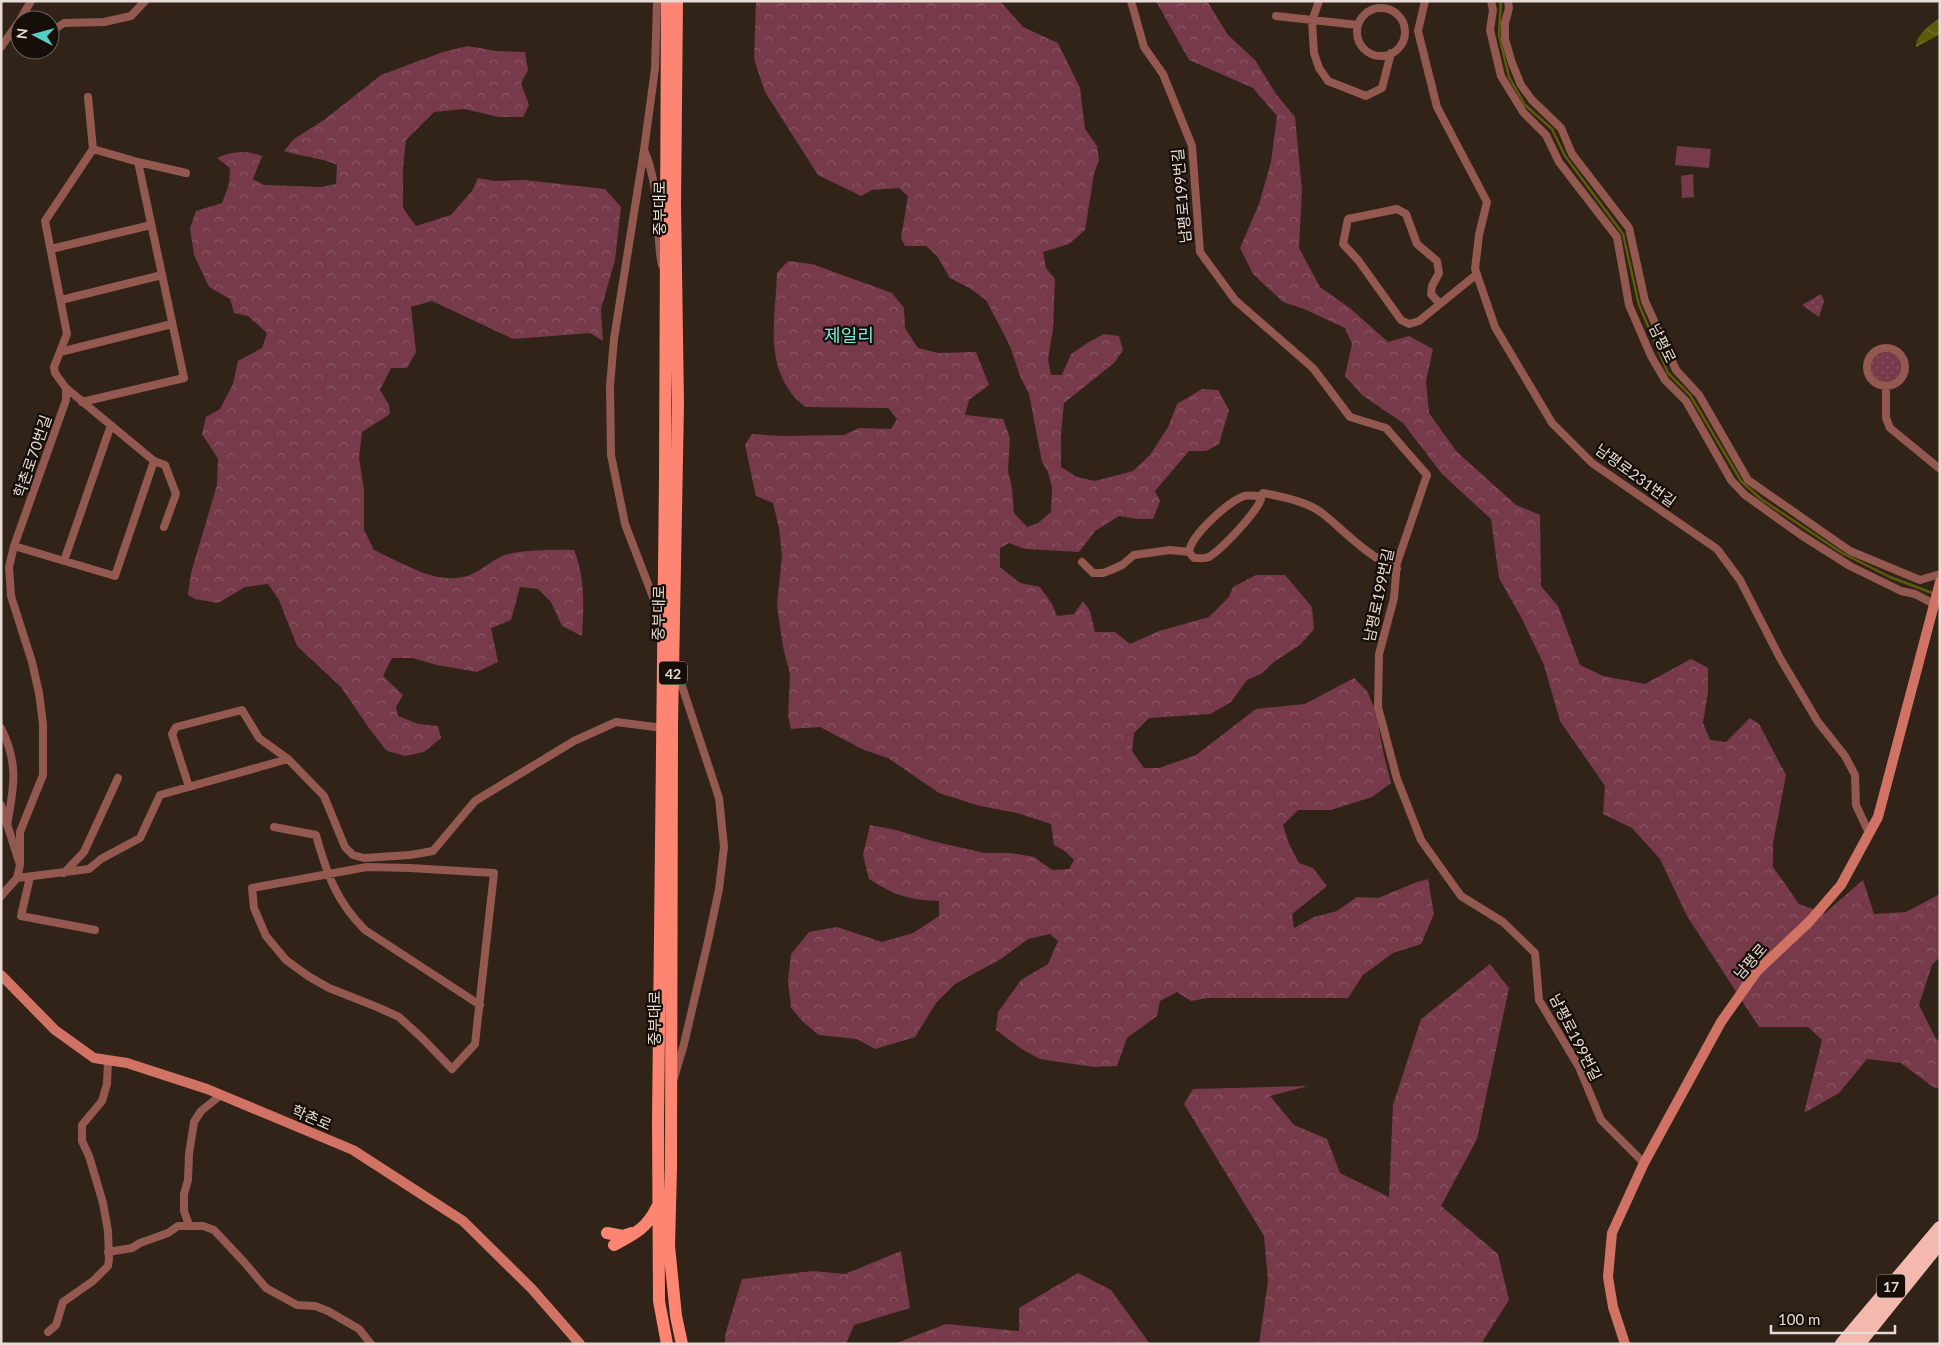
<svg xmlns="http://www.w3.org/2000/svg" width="1941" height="1345" viewBox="0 0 1941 1345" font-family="Lato,'Noto Sans KR',sans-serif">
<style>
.forest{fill:url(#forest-crowns)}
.park{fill:url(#park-dots)}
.pitch{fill:#763a4b}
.water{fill:url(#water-waves)}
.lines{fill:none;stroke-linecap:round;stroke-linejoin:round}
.stream{stroke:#5d5b0b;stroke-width:2.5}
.street{stroke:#93584f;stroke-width:8}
.secondary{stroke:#d07264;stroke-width:10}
.primary{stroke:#ff8573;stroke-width:12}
.highway{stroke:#f3b8ae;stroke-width:14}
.labels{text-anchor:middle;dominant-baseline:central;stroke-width:4.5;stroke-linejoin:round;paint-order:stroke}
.shield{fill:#150e09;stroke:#a89e98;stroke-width:1}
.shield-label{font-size:14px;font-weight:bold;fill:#e7dcd5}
.street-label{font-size:15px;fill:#e7dcd5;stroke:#150e09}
.quarter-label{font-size:18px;fill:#7ee8dc;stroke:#150e09}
</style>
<defs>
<pattern id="forest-crowns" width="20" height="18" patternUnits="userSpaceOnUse" patternTransform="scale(1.25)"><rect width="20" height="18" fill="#763a4b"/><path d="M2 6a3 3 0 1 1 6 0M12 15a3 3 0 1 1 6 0" fill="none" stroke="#8a5664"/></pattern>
<pattern id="park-dots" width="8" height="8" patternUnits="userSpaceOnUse" patternTransform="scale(1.25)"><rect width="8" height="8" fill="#763a4b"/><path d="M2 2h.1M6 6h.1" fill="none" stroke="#8a5664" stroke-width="1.8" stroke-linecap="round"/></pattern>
<pattern id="water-waves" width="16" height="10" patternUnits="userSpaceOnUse" patternTransform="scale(1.25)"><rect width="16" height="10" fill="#5d5b0b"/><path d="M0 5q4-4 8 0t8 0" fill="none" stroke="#74722e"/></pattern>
</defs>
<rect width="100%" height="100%" fill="#322318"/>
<path class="forest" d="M756,1H1000L1023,27L1058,43L1080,88L1085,129L1097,146L1099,160L1094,174L1085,230L1069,244L1043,252L1046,268L1055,279L1053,329L1048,360L1051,375H1062L1071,354L1089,342L1104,334L1119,336L1123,350L1114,363L1064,403L1061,434V467L1077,477L1095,481L1133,471L1150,455L1168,427L1177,404L1202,389L1218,390L1229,410L1219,444L1206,451H1189L1155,491L1160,501L1153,519H1137L1119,516L1095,531L1079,552L1025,549L1009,543L1000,548V567L1020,583L1040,587L1052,604L1057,616L1074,614L1083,601L1090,611L1095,632H1115L1130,644L1159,631L1209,617L1229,597L1233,587L1256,575H1285L1312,607L1314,629L1300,645L1275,661L1261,674L1247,680L1231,702L1210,714L1149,718L1134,733L1132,751L1144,768H1159L1196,755L1256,709L1305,704L1354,678L1367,691L1376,712L1383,751L1391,783L1372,797L1331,810H1298L1283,825L1289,844L1299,863L1313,868L1327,886L1292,914L1294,928L1314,917L1337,911L1357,897L1378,898L1417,882L1428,879L1434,914L1421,944L1393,953L1363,975L1348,998H1208L1191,1001L1177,992L1160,1001L1157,1016L1127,1038L1117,1066L1094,1067L1040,1059L1023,1050L996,1030L998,1012L1021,980L1048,964L1058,941L1050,934L1028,939L1001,959L955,984L936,1003L915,1037L875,1049L857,1039L819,1035L803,1022L791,1008L788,981L791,954L809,932L837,927L882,942L913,933L939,916V901C909,900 894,895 869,879L863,855L870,825L896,830L932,841L985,853H1011L1034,857L1052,870L1069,869L1074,860L1065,851L1054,845L1051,824L1017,813L980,806L939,793L888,758L864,750L820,727L791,729L788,716L790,674L783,647L777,605L782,556L779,528L773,503L756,496L745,445L752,434L784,436L844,435L859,428L891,429L897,419L888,408L805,407C800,402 793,397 789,390C765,355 776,313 777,273L788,261L812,264L892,293L904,308L905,328L918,348L938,353L976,352L989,385L969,400L965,415L1003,419L1010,438L1008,471L1012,488L1014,513L1027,527L1038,523L1051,512L1052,488L1048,472L1042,462L1029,394L1020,376L1010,346L986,300L971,289L950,278L937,256L926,246H905L901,238L908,196L899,188L872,190L861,196L818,175L765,92L754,59Z
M1156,1H1207L1228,35L1255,60L1276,94L1295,117L1302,190L1299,248L1320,287L1351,309L1388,342L1409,336L1433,349L1426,381L1429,413L1456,451L1516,505L1540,515L1541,586L1558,606L1580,665L1603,676L1645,684L1691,659L1708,668V692L1703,723L1710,740L1726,742L1750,718L1759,724L1786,775L1773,843V867L1799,904L1825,913L1863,880L1874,914L1906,912L1940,894V957L1932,965L1919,1005L1935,1037L1940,1043V1089L1933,1087L1901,1063L1867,1059L1839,1093L1804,1113L1822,1040L1808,1027H1759L1687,916L1660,859L1632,828L1603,814L1605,786L1560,721L1544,665L1522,619L1499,578L1491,519L1442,474L1403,423L1362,395L1345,376L1352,344L1345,328L1304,309L1283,302L1253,274L1240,248L1259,204L1271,162L1277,116L1253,88L1189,60Z
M468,46L496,51L525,52L528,70L521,83L529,105L523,117H499L464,109L434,112L406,140L403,168V208L416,226L451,215L472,191L478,178L495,181L524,180L605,189L621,207L615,260L601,309L603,341L590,333L513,339L432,301L411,307L416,352L407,368H391L380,390L389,405L390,414L362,432L359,458L364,490V530L374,550C393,559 425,577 446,578C477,580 481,565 505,555C518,550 560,549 574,550C585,576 584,608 582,636L562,626L551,602L538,589L520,587L511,620L491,628L498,662L477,672L437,665L412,658H392L383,676L403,695L396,707L398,716L418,724L438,726L441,738L424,752L405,756L387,751L371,731L341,687L297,646L279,600L268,584L245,587L218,603L195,599L188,595L191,573L217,485L218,459L202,434L206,417L220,409L233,384L238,361L262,348L267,333L248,316L234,313L230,299L209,287L194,255L190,228L196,211L222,203L229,184L230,168L217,158C233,151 245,150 262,156L253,179L264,185L321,187L336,184L337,165C320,157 302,157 284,151L294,139L324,120L381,75L443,52Z
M1490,964L1509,988L1477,1139L1441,1206L1498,1254L1509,1300L1481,1344H1259L1268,1281L1264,1236L1184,1104L1193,1089L1308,1086L1270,1096L1294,1125L1327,1139L1340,1173L1389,1197L1393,1105L1421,1019Z
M901,1251L910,1308L854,1325L846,1344H725V1335L742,1279L813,1271L845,1274Z
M1078,1273L1111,1290L1150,1344H894L946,1324L1019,1331V1308Z"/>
<path class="park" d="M1821,294L1824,301L1819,317L1802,305Z
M1871 367a15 15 0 1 1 30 0a15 15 0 1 1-30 0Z"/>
<path class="pitch" d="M1677,146L1711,149L1709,168L1675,165Z
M1693,174L1694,197L1682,198L1681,176Z"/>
<path class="water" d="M1940,18L1939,35L1916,47C1915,35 1931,24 1940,18Z"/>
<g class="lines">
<path class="stream" d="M1501,1L1499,35L1509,77L1525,105L1552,129L1565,156L1623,234L1639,305L1668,373L1690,395L1741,481L1761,499L1842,553L1890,577L1935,594"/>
<path class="street" d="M657,1L655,69L644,150L614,339L610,386L611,455L625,524L661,618
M1131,1L1144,47L1163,74L1192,146L1200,252L1235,300L1313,368L1350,417L1386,428L1427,475L1397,563L1394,598L1379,654L1378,707L1397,779L1421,840L1461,896L1503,922L1535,953L1539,1000L1579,1067L1601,1120L1644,1163
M1319,1L1312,21L1314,53L1319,68L1328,81L1366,96L1382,88L1391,53
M1425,1L1418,31L1437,107L1487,202L1479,235L1475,269L1495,327L1552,423L1592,463L1717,549L1740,580L1780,658L1818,722L1845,756L1855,775L1856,805L1869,833
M1491,1L1493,10L1490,30L1501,76L1523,112L1546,135L1559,162L1617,237L1629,305L1651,356L1665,380L1686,401L1731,480L1745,495L1801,535L1850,566L1901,591L1915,594L1934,604
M1508,1L1509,8L1505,23V39L1512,63L1521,85L1532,100L1561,128L1572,154L1629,228L1645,301L1676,370L1699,395L1748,480L1850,551L1920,580L1940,574
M1357 32a24 24 0 1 1 48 0a24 24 0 1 1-48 0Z
M1276,16L1358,25
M20,20L31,1
M50,32L64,23L104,22L131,16L145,1
M1,47L20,20
M644,150C653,170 656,193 658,215C659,232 658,249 662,265
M138,162L186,173
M51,249L151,225
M61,300L162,275
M1440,304L1431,294L1432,286L1439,273L1437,261L1417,244L1406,214L1397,209L1348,219L1343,244L1358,260L1401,320L1409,324L1419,321L1477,274
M1867 367a19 19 0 1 1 38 0a19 19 0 1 1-38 0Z
M60,352L172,324
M1886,387V418L1890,428L1940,469
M82,402L184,378L138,162L93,149
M154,461L165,465L176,494L164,527
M1260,496L1261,499C1256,513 1223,548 1209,557C1204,559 1199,558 1194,558L1189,552C1191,535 1228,502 1244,496C1249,495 1255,496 1260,496L1263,493C1282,497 1306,501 1322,513C1347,533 1367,556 1397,569
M14,546L115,576L154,461L66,388
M64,561L111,425
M1082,562L1093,573H1103L1111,570L1122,565L1134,555L1170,550L1189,552
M1,728C19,764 14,787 7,825
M189,787L172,734L176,727L242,710L259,738L288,759L324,796L345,847L353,855L364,858L410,855L433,851L475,801L574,741L616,722L663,728
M1,805L20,865L17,878L1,896
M274,827L316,835C327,874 336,901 365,930L480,1005
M20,865V832L43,775V724L39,693L32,662L11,596L9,567L14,546L66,400V388L55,373L54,367L67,334L45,221L93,149L88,97
M367,867L410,868L494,873L475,1044L452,1069L422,1038L399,1017L377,1007L329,988L308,976L286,960L266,936L254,908L252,888Z
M64,873L84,852L118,778
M30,877L21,916L95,930
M17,878L89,869L101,859L140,838L160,795L288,759
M674,1078L684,1044L708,941L719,889L724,847L719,798L676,668
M189,1225L184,1211V1194L188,1180L189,1154L194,1122L201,1111L221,1095
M108,1252L132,1248L140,1243L168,1233L178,1226H203L214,1230L244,1262L266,1288L297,1305L315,1306L328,1311L359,1329L371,1344
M48,1332L56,1325L63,1302L93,1281L108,1266L109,1259L108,1231L103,1203L89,1156L82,1141V1125L102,1101L107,1084L108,1060"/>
<path class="secondary" d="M1,975L55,1030L94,1058L127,1063L207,1089L353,1150L463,1221L532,1289L580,1344
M1625,1344L1613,1307L1608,1277L1612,1233L1644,1163L1721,1022L1757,971L1809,922L1841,885L1878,817L1940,582"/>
<path class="primary" d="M667,1L665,478L658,1120L659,1301L667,1344
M677,1L675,204L678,404L672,724L671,1169L669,1246L676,1316L682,1344
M607,1233L623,1236L632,1233
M614,1245C635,1234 647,1228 657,1207"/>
<path class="highway" d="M1842,1344L1940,1228
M1858,1344L1940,1242"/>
</g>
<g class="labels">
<g class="shield">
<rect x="659" y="661.5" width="28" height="23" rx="4"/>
<rect x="1877" y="1274.5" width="28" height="23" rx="4"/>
</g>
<g class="shield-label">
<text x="673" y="673">42</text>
<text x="1891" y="1286">17</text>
</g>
<g class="street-label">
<text transform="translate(1181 196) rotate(-95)">남평로199번길</text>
<text transform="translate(659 208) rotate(-90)">중부대로</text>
<text transform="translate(1663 343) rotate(64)">남평로</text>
<text transform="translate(32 456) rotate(-71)">학촌로70번길</text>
<text transform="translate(1636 475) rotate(36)">남평로231번길</text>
<text transform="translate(1378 595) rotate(-78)">남평로199번길</text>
<text transform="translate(658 613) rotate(-89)">중부대로</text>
<text transform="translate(1750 961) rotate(-49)">남평로</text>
<text transform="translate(654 1018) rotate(-90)">중부대로</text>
<text transform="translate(1576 1037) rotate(63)">남평로199번길</text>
<text transform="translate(312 1117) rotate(23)">학촌로</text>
</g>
<g class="quarter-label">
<text x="849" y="335">제일리</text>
</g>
</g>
<rect width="1941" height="1345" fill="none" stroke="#e7dcd5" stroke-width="5"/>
<g transform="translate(35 35) rotate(276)"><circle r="24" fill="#150e09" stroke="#69605b"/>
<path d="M0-4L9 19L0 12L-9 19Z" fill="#56cec2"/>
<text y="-8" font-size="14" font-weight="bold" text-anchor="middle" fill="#e7dcd5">N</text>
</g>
<path d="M1771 1325v8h124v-8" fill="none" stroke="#e7dcd5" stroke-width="2.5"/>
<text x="1778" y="1325" font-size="15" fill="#e7dcd5" stroke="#150e09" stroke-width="4" paint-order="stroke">100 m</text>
</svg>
